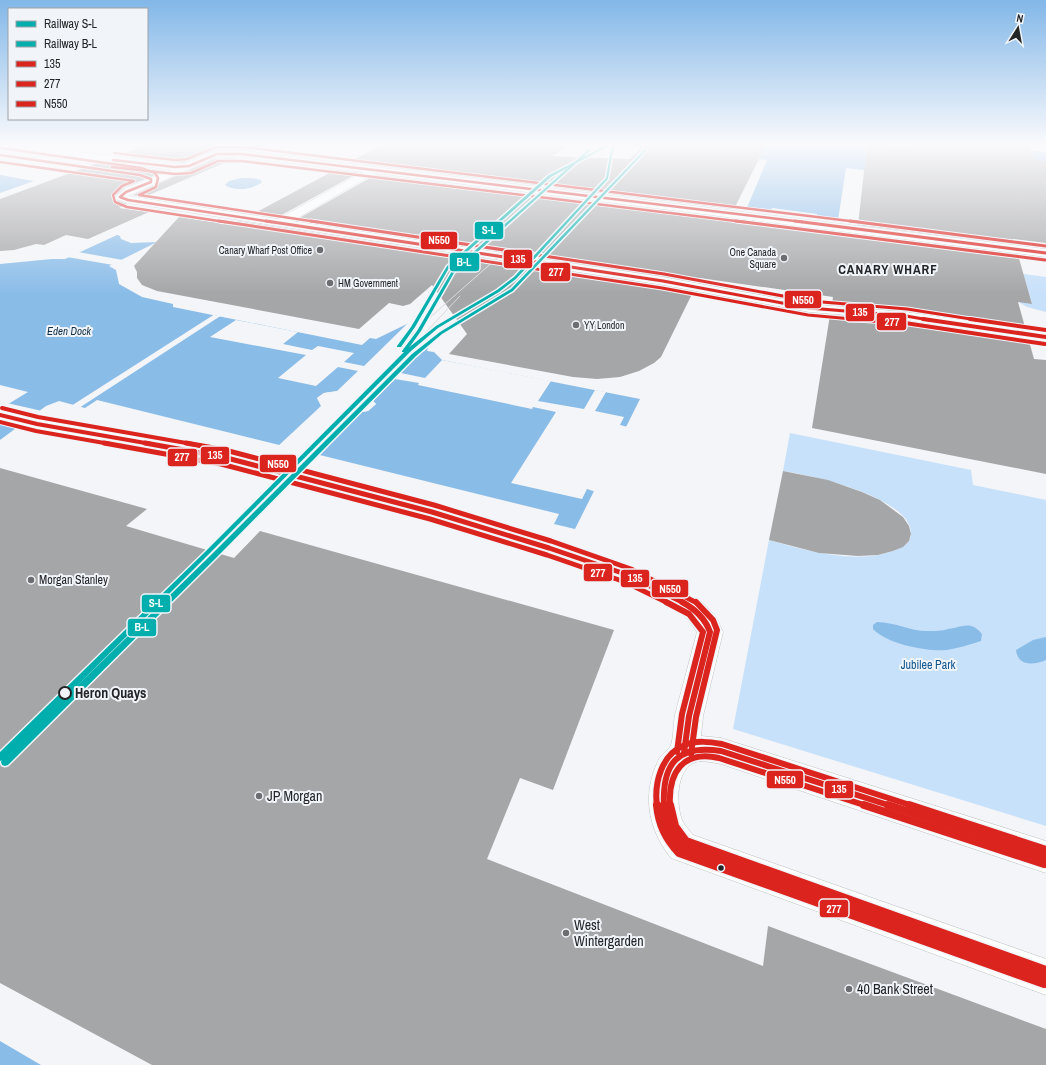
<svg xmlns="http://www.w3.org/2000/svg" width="1046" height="1065" viewBox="0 0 1046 1065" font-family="'Archivo Narrow',sans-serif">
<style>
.green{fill:#c8e1fa}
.water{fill:#8abce8;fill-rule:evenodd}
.pier{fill:#f3f5f8;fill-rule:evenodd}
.building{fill:#a5a6a7}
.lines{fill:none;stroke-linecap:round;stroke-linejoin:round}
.street-casing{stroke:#c1c2c4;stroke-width:1}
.street{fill:#fdfefe;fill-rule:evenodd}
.tram{stroke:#d9dada;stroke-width:1}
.bus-1-far5-casing{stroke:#f1f5fa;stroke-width:4}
.bus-1-far4-casing{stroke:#f1f5fa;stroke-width:5}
.bus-1-far3-casing{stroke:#f1f5fa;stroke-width:6}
.bus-1-far2-casing{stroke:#f1f5fa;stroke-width:8}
.bus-1-far1-casing{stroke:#f1f5fa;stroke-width:9}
.bus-1-casing{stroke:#f1f5fa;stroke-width:11}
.bus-2-far5-casing{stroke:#f1f5fa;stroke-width:4}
.bus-2-far4-casing{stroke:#f1f5fa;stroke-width:5}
.bus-2-far3-casing{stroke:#f1f5fa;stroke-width:6}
.bus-2-far2-casing{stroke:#f1f5fa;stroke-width:8}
.bus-2-far1-casing{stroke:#f1f5fa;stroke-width:9}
.bus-2-casing{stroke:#f1f5fa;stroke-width:11}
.bus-3-far5-casing{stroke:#f1f5fa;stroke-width:4}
.bus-3-far4-casing{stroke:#f1f5fa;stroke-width:5}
.bus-3-far3-casing{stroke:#f1f5fa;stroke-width:6}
.bus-3-far2-casing{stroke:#f1f5fa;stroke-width:8}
.bus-3-far1-casing{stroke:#f1f5fa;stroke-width:9}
.bus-3-casing{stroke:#f1f5fa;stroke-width:11}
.bus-1-far5{stroke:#dc241f;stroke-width:2.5}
.bus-1-far4{stroke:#dc241f;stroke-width:3}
.bus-1-far3{stroke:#dc241f;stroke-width:4}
.bus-1-far2{stroke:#dc241f;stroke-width:5}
.bus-1-far1{stroke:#dc241f;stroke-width:6}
.bus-1{stroke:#dc241f;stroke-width:8}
.bus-2-far5{stroke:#dc241f;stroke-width:2.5}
.bus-2-far4{stroke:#dc241f;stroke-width:3}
.bus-2-far3{stroke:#dc241f;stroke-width:4}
.bus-2-far2{stroke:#dc241f;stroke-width:5}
.bus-2-far1{stroke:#dc241f;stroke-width:6}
.bus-2{stroke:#dc241f;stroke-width:8}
.bus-3-far5{stroke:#dc241f;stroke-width:2.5}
.bus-3-far4{stroke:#dc241f;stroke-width:3}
.bus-3-far3{stroke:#dc241f;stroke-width:4}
.bus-3-far2{stroke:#dc241f;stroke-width:5}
.bus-3-far1{stroke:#dc241f;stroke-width:6}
.bus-3{stroke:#dc241f;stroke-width:8}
.rail-1-casing{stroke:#f1f5fa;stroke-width:3}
.rail-2-casing{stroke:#f1f5fa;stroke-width:3}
.rail-1{fill:#00afad;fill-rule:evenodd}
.rail-2{fill:#00afad;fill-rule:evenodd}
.poi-dot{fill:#6c6d70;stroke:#f1f5fa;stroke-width:1.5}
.stop-dot{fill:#f1f5fa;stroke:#232426;stroke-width:2}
.bus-dot{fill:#232426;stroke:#f1f5fa;stroke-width:1.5}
.labels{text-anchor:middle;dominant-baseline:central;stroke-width:4;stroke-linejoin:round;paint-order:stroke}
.far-poi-label{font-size:10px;fill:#232426;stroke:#f1f5fa;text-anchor:end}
.far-water-label{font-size:11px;font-style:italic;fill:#113049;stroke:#f1f5fa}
.poi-label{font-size:12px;fill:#232426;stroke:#f1f5fa;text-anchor:start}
.park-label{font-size:12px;fill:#0f5690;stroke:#f1f5fa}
.far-district-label{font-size:13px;font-weight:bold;letter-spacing:1px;fill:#232426;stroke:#f1f5fa}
.near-stop-label{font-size:14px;font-weight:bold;fill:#232426;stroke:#f1f5fa;text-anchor:start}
.near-poi-label{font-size:14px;fill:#232426;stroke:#f1f5fa;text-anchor:start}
.line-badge{stroke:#f1f5fa;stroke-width:1.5}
.badge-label{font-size:11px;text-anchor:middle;font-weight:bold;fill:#fff}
</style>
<rect width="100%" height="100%" fill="#f3f5f8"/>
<path class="green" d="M1008,272L1046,277V312L1027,307L1017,301L1032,303L1024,277Z
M790,433L971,470L973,485L1046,500V826L733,729L769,540C806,551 860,566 898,549C904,546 911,542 911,534C912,497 810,475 783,471Z"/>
<path class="water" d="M620,145H973L1046,152V189L846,168L838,220L817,218V214L772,208L771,213L746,210L767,160Z
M0,175L34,181L0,193Z
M241,178C248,178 256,177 262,181L261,183C252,189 234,192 225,185L229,181Z
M117,235L120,236L121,239L131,243L157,242L109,266L116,270L119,284L142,297L173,304V307L362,345L370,338L376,339L409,323L434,327L427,351L434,352L442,360L640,399L575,529L554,524L559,514L97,400L85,408L59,401L46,406L0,440V409L28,392L0,385V264L52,259H65ZM339,391L370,398L376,404L368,411L355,413L321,405L317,398L324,393Z
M877,622C895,622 912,632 930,631C936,631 942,631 948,629C963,627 971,620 982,634L981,641C969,645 959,648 947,650C927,652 887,644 873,629V625Z
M1046,637V660C1034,665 1018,667 1016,650L1033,640Z
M0,1041L41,1065H0Z"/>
<path class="pier" d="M78,252L123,260L113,265L67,257Z
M215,314L216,316L222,315L79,408L71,406Z
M236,320L298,332L283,344L312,350L318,346L354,353L344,362L364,366L410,321L435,325L436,328L432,341L401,373L425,378L442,360L551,381L538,401L584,409L595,390L606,392L595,411L624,417L620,425L628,427L596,492L587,489L582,499L511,483L556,412L533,407L532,409L418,385L419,383L395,379L373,401L376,404L368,411L362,412L318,457L277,447L321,406L317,398L324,393L337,391L358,371L338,367L316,386L278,378L306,355L210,337ZM339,393L369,400L373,404L367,410L355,411L322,403L320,399L325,394Z
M7,403L42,411L18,429L0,424V407Z"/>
<path class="building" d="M146,145H265L252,151L235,149L213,151L183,163L118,155Z
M382,145H567L553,156L630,159L644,145H766L734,209L349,162Z
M867,145L911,148L912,145H1029L1035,160L1046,161V243L1013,239L1014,244L858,225Z
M236,158L144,197L133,195L214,159Z
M100,162L166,171L125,187L114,197L116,200L127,204L119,208L149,212L88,239L66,235L44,245L36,244L14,250L0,251V199Z
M335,170L358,173L278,217L253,214Z
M375,175L729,219L728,222L797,230L857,238V235L1018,255L1032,304L1018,302L1025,327L906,311L832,304L833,297L700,278L698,282L296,220Z
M179,217L233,225L238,221L693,292L661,357L654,363L639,371L620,377L597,379L573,377L449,354L467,334L432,285L410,304L403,306L389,303L359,329L157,291L142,285L137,278V272L134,266Z
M830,315L906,321L1029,341L1034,359L1046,360V474L812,428Z
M0,468L147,509L126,526L234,558L260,531L614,630L553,790L520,778L487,859L763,966L768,926L1046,1029V1065H152L0,983Z
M783,471L828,480L862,492L880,500L903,517L909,526L911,534L909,541L903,547L893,551L878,555L858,556L819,553L769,540Z"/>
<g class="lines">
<defs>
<path id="street" d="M3,145H27L183,165L213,152L235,150L1046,249V257L375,173L292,221L663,277L809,304L906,312L1046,332V342L906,320L809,312L663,285L128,203L116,199L115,197L126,188L172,170L8,148ZM235,156L363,172L278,219L128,196L214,158Z
M0,410L37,418L230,453L440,507L557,543L636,569L654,577L702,602L716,617L723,632L703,716L701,736L721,738L1046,841V873L721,764C713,763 701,759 693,763C676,772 676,804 682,820C684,825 689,830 693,835L1046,959V995L671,858C647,828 642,793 659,759C662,754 669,750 671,745C674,736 673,724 675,715C682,687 690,660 697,632L684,614L620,581L541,553L425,517L222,463L37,430L0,420Z"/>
</defs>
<use href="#street" class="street-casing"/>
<use href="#street" class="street"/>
<path class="tram" d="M398,348C433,313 471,282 507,249
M409,350L460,296"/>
<defs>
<path id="bus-1-far5" d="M0,155L140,175L151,179V182L126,192L120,197L128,200L272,222
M113,160L175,167L189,166L217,154H242L803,222"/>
<path id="bus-1-far4" d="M266,221L663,281L809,308L906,316L929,320
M795,221L1046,253"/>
<path id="bus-1-far3" d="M923,319L1046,337
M0,415L37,424L151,444"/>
<path id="bus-1-far2" d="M145,443L223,457L432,512L549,548L628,575L684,603"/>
<path id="bus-1-far1" d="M682,602C695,609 705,618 710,632L689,716L684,753
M664,806C662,764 677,744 721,751L891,806"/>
<path id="bus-1" d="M664,805L668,827L682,847L1046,977
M888,805L1046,857"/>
<path id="bus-2-far5" d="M0,162L134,181L122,186L113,195L115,202L127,207L225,222
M112,167L175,174L191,173L218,161H242L744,222"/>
<path id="bus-2-far4" d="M219,221L662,288L808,315L863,320
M736,221L1045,260"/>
<path id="bus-2-far3" d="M851,319L905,323L1045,344
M0,422L36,431L110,444"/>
<path id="bus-2-far2" d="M104,443L221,464L430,519L547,555L625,582L668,603"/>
<path id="bus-2-far1" d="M666,602L689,614L703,632L682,714L677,752
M657,806C654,784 661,754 685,745C696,740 710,742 722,744L913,806"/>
<path id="bus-2" d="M657,805C659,825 666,839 679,853L1044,984
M909,805L1046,850"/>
<path id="bus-3-far5" d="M1,148L141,168L155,173L158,178L156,187L139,195L317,222
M114,153L175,160L187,159L216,147H243L858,222"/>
<path id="bus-3-far4" d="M311,221L664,274L810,301L907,309L977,320
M850,221L1046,246"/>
<path id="bus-3-far3" d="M970,319L1046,330
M2,408L38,417L192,444"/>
<path id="bus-3-far2" d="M186,443L225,450L434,505L551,541L631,569L697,603"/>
<path id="bus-3-far1" d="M691,754L696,717L717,630L713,620L696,602
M670,806C668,772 683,750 719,758L867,806"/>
<path id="bus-3" d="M670,805L675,826L686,841L1046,970
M864,805L1044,864"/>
</defs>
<use href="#bus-1-far5" class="bus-1-far5-casing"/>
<use href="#bus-1-far4" class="bus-1-far4-casing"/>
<use href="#bus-1-far3" class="bus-1-far3-casing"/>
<use href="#bus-1-far2" class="bus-1-far2-casing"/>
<use href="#bus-1-far1" class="bus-1-far1-casing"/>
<use href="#bus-1" class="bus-1-casing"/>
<use href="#bus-2-far5" class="bus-2-far5-casing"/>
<use href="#bus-2-far4" class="bus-2-far4-casing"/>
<use href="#bus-2-far3" class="bus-2-far3-casing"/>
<use href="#bus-2-far2" class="bus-2-far2-casing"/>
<use href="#bus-2-far1" class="bus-2-far1-casing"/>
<use href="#bus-2" class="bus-2-casing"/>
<use href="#bus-3-far5" class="bus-3-far5-casing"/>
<use href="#bus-3-far4" class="bus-3-far4-casing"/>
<use href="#bus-3-far3" class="bus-3-far3-casing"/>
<use href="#bus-3-far2" class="bus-3-far2-casing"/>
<use href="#bus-3-far1" class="bus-3-far1-casing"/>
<use href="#bus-3" class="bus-3-casing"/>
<use href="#bus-1-far5" class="bus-1-far5"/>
<use href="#bus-1-far4" class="bus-1-far4"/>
<use href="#bus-1-far3" class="bus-1-far3"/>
<use href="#bus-1-far2" class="bus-1-far2"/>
<use href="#bus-1-far1" class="bus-1-far1"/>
<use href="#bus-1" class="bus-1"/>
<use href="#bus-2-far5" class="bus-2-far5"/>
<use href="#bus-2-far4" class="bus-2-far4"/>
<use href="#bus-2-far3" class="bus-2-far3"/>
<use href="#bus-2-far2" class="bus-2-far2"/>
<use href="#bus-2-far1" class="bus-2-far1"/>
<use href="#bus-2" class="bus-2"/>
<use href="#bus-3-far5" class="bus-3-far5"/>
<use href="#bus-3-far4" class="bus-3-far4"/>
<use href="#bus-3-far3" class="bus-3-far3"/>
<use href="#bus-3-far2" class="bus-3-far2"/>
<use href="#bus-3-far1" class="bus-3-far1"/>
<use href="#bus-3" class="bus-3"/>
<defs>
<path id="rail-1" d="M607,145H610L551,177L449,268L415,327L401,347H397V346L411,327L447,266L549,175Z
M615,145H617L614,148L612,155L608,179L516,279L499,292L438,328L411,351L211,552L3,760L0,761V752L207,550L407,349L436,326L497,290L514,277L606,178L610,155L612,148Z"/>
<path id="rail-2" d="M589,149L591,150L454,273L421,331L406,352H402V351L417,331L452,271Z
M645,149L647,150L513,291L442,334L416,356L216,558L8,765L5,766L2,765L1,762L2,759L212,554L412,354L440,332L511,289Z"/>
</defs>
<use href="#rail-1" class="rail-1-casing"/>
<use href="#rail-2" class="rail-2-casing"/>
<use href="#rail-1" class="rail-1"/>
<use href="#rail-2" class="rail-2"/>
</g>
<linearGradient id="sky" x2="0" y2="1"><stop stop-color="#82b7e8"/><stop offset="0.49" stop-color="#fafafc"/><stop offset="1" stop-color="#fafafc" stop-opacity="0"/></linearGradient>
<rect width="1046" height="294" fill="url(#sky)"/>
<g class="poi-dot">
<circle cx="320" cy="250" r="4"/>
<circle cx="784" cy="258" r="4"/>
<circle cx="330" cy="283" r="4"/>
<circle cx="576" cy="325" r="4"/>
<circle cx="31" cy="580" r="4"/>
<circle cx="259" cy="796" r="4"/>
<circle cx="566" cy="933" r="4"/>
<circle cx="849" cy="989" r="4"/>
</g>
<circle class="stop-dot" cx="65" cy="693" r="6"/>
<circle class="bus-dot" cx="721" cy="868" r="3.5"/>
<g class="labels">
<g class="far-poi-label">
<text x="312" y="250">Canary Wharf Post Office</text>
<text x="776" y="252">One Canada<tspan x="776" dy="12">Square</tspan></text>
<text x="338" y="283" text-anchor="start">HM Government</text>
<text x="584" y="325" text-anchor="start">YY London</text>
</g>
<g class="far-water-label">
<text x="69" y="331">Eden Dock</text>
</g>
<g class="poi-label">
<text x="39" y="580">Morgan Stanley</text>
</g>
<g class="park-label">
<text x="928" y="665">Jubilee Park</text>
</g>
<g class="far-district-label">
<text x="888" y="269">CANARY WHARF</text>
</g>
<g class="near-stop-label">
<text x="75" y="693">Heron Quays</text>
</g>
<g class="near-poi-label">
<text x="267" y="796">JP Morgan</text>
<text x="574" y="925">West<tspan x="574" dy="16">Wintergarden</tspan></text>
<text x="857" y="989">40 Bank Street</text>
</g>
</g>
<g class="line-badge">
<rect x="474" y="221" width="30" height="19" rx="4" fill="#00afad"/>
<rect x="420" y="231" width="38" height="19" rx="4" fill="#dc241f"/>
<rect x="503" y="249" width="30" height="20" rx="4" fill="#dc241f"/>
<rect x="449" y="252" width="31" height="20" rx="4" fill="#00afad"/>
<rect x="540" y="262" width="31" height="20" rx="4" fill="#dc241f"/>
<rect x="784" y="290" width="38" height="19" rx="4" fill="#dc241f"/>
<rect x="845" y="303" width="30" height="19" rx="4" fill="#dc241f"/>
<rect x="876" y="312" width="31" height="19" rx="4" fill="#dc241f"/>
<rect x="200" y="446" width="30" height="19" rx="4" fill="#dc241f"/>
<rect x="167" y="448" width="31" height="19" rx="4" fill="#dc241f"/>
<rect x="259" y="454" width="38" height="19" rx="4" fill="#dc241f"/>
<rect x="583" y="563" width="30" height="19" rx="4" fill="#dc241f"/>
<rect x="620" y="569" width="30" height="19" rx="4" fill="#dc241f"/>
<rect x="651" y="579" width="38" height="19" rx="4" fill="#dc241f"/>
<rect x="141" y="594" width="30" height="19" rx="4" fill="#00afad"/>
<rect x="127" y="618" width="30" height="19" rx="4" fill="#00afad"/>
<rect x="766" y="770" width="38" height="19" rx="4" fill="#dc241f"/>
<rect x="824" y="780" width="30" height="19" rx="4" fill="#dc241f"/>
<rect x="819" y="899" width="30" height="19" rx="4" fill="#dc241f"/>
</g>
<g class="badge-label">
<text x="489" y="234">S-L</text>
<text x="439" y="244">N550</text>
<text x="518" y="263">135</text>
<text x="464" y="266">B-L</text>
<text x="556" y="276">277</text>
<text x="803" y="304">N550</text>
<text x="860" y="316">135</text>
<text x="892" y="326">277</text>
<text x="215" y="459">135</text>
<text x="182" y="461">277</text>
<text x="278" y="468">N550</text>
<text x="598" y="577">277</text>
<text x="635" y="582">135</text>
<text x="670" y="593">N550</text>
<text x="156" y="607">S-L</text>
<text x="142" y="631">B-L</text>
<text x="785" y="784">N550</text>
<text x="839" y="793">135</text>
<text x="834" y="913">277</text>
</g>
<rect x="8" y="8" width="140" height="112" fill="#f1f5fa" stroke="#9fa1a5"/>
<rect x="16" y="21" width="20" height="6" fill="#00afad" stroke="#9fa1a5"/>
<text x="44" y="28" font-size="12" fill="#232426">Railway S-L</text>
<rect x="16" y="41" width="20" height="6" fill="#00afad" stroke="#9fa1a5"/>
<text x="44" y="48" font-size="12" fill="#232426">Railway B-L</text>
<rect x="16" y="61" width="20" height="6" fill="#dc241f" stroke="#9fa1a5"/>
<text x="44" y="68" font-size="12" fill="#232426">135</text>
<rect x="16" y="81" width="20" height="6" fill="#dc241f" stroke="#9fa1a5"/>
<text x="44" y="88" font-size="12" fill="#232426">277</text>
<rect x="16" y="101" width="20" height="6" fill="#dc241f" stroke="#9fa1a5"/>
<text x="44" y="108" font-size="12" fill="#232426">N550</text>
<g transform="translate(1018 28) rotate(11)" stroke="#f1f5fa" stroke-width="3" paint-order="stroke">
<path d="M0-3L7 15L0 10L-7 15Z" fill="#232426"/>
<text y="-6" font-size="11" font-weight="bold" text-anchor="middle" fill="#232426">N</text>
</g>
</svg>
